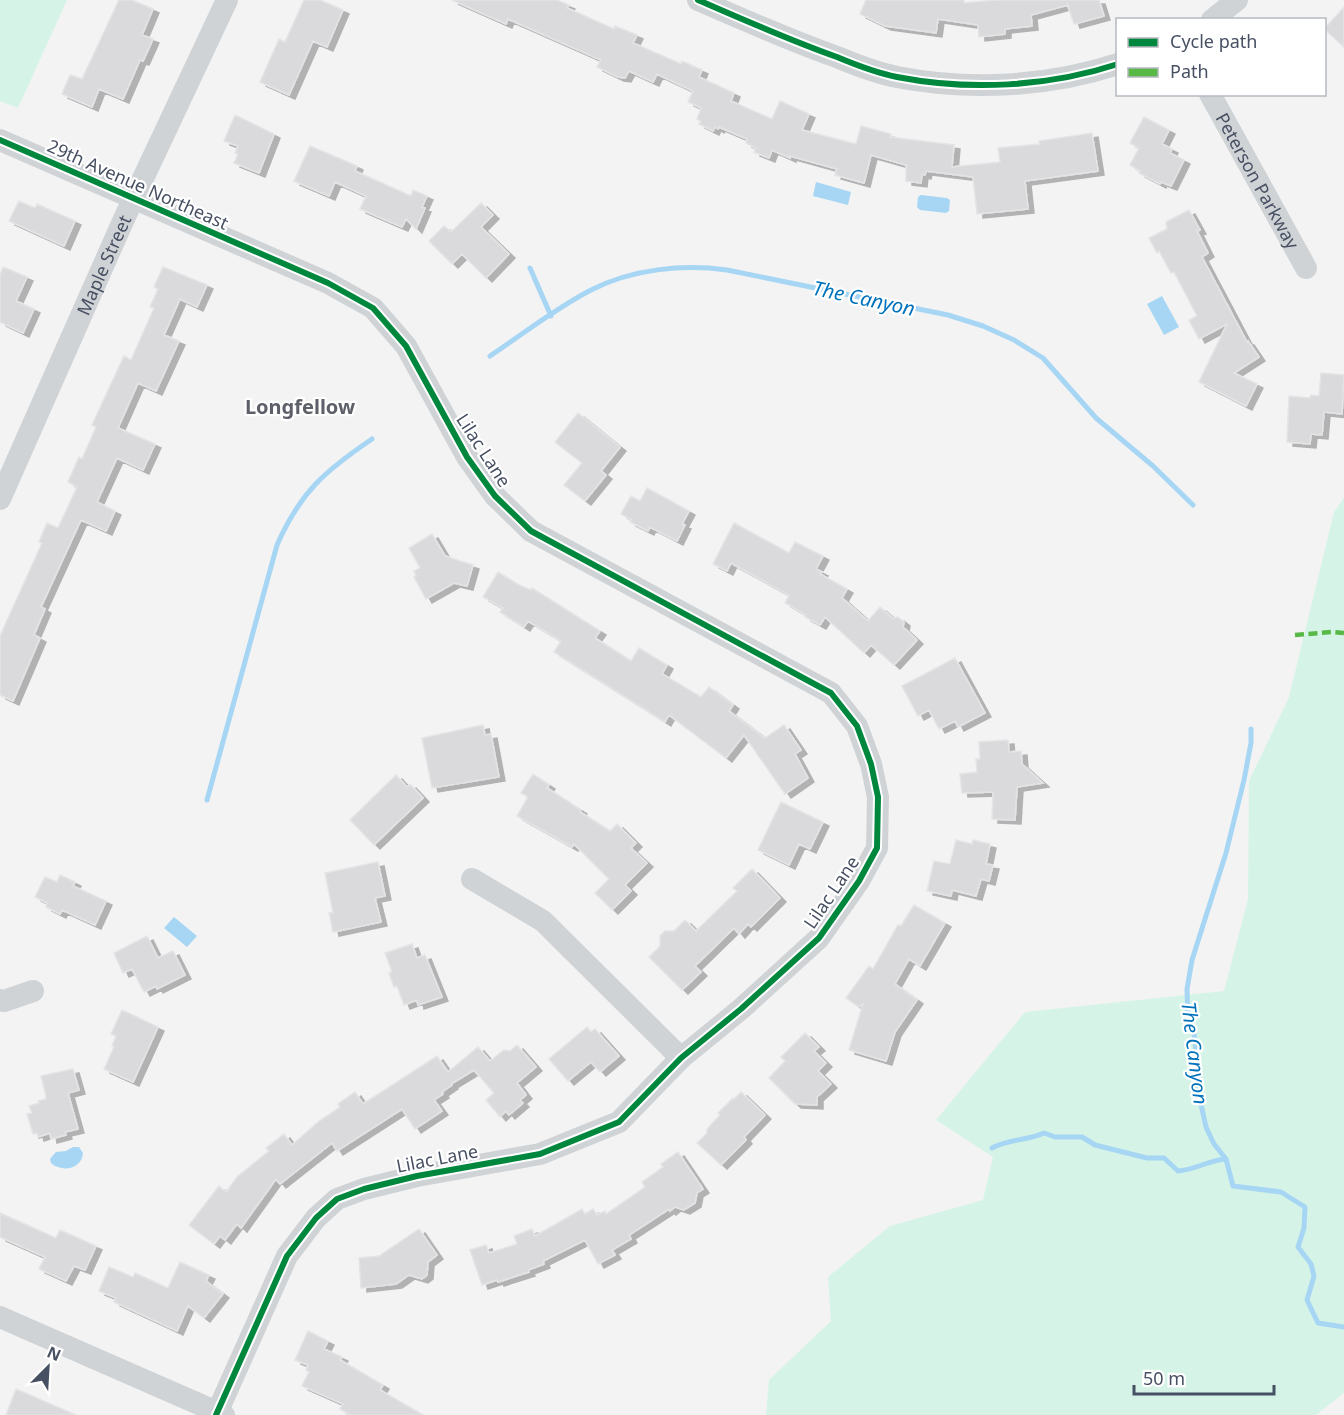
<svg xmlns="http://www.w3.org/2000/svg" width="1344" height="1415" viewBox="0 0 1344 1415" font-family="'Noto Sans',sans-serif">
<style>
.green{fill:#d5f4e7}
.water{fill:#a7d6f4}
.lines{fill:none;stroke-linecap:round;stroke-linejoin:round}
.stream{stroke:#a7d6f4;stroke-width:5}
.building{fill:#dadadd;stroke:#e4e4e6;stroke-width:1.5;filter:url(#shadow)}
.street{stroke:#d0d3d6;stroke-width:22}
.quiet{stroke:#58b947;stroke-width:4.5;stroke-dasharray:9 4.5;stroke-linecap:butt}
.cycleway-casing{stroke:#fff;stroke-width:10}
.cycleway{stroke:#00873e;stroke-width:6}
.labels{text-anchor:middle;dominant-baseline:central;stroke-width:4.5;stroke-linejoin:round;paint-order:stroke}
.street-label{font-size:18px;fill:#475062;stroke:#fff}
.water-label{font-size:20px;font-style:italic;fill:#0072bc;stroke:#fff}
.neighbourhood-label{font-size:20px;font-weight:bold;fill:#5d6068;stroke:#fff}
</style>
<defs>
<filter id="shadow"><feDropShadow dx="6" dy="4" stdDeviation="0" flood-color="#0004"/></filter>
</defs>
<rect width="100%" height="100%" fill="#f3f3f3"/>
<path class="green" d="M0,0H67L18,108L0,101Z
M1344,498V1393L1316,1415H766L769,1380L831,1321L828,1277L890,1226L983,1200L993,1157L936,1120L1025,1012L1224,991L1248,899L1249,781L1289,697L1334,512Z"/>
<path class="water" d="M816,182L851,192L848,205L813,196Z
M921,195L947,198L950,200L949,211L946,213L920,210L917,207L918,197Z
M1162,296L1179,327L1164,335L1147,304Z
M174,917L197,936L187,947L164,928Z
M73,1147H79L83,1153C82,1169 62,1173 51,1163L50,1159L56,1152L66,1151Z"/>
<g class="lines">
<path class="stream" d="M530,268L551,316
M490,356C523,334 556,308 591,290C632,269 682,264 727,270L948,315L983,326L1014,340L1043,358L1096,418L1153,466L1193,505
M1251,729V743L1244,780L1226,853L1192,960L1187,989L1188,1020L1194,1034L1196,1052L1195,1077L1206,1127L1214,1144L1226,1159L1233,1186L1281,1192L1305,1207L1304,1228L1298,1247L1311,1264L1314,1276L1307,1300L1318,1323L1344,1327
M207,800L277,545C301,491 325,471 372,439
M992,1148C1008,1139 1026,1141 1044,1133L1055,1137H1082L1095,1145L1147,1158H1164L1178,1171C1195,1170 1209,1160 1226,1159"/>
</g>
<path class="building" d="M119,0H132L153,9L142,35L153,39L143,61L140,60L123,99L99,89L92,107L62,94L70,75L82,79Z
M304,0H320L343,10L327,47L313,41L289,95L260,82L279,39L285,42Z
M452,0H557L569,5L567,8L614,29L615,26L637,35L633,43L681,64L682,61L702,70L699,77L734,93L731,101L772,119L780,101L809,114L802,130L856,144L861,126L891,134L890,137L954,145L952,167L1000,162L998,148L1040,144L1039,141L1092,133L1098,171L1025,181L1028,209L977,214L973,177L926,171L925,175L922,174L921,183L906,181V165L871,155L864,183L835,175L837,169L790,156V158L772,150L769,158L754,152L756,148L746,143L747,139L719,127L718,129L715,127L713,131L699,124L701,121L697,119L701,108L688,102L693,91L657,74L653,82L629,71L625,78L618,77L597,67L601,60L508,19L506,24Z
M866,0H964V3L996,0H1099L1104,16L1074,24L1067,3L1068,5L1031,15L1032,26L1005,29V34L979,37L978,25L938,19L936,33L885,26L860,14Z
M1344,7V47L1324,29Z
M235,115L274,134L259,173L234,163L238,154L235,153L238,146L224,141Z
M1144,117L1169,130L1162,144L1172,149L1170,153L1184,160L1171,186L1161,182L1160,184L1139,173L1140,171L1130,165L1139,148L1130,143Z
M310,146L357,166L355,171L411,196L413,190L427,196L422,207L425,208L416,229L406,219L402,227L360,209L366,196L335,182L329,196L294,181Z
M19,201L35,208L37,204L75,221L64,246L9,221Z
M481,203L493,215L481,227L509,254L486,278L462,254L452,264L429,241L444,226L451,232Z
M1189,210L1200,230L1197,231L1208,253L1202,257L1247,342L1248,341L1259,357L1234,373L1257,384L1246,406L1199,382L1227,324L1199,339L1189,320L1197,316L1174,272L1171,273L1159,251L1157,253L1149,238L1167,229L1166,222Z
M3,267L27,277L16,301L34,309L23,333L0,322V275Z
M163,267L207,285L197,307L180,299L164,335L179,341L156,391L138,383L118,428L155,444L143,470L117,458L97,502L115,511L106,531L81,520L41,607L45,609L34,635L40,638L13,701L0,695V636L42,543L39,542L47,523L58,528L77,487L68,482L79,457L82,459L96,427L92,425L124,356L131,360L154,308L150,307L158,289L154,287Z
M1321,373L1344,375L1342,414L1324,412L1322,435L1311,434L1310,444L1287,442L1289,396L1310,398L1311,395L1319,396Z
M578,413L620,447L601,471L606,475L585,501L564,485L582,463L555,442Z
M647,488L689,511L682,524L685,525L677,541L650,527L648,531L630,522L632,520L621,514L631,496L640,501Z
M734,523L789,553L795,542L823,556L816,569L822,572L820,574L847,589L842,598L868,621L880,607L893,618L898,617L904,622L903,627L917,640L894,665L871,645L864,653L825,617L820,625L805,617L806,615L785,603L789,595L731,563L727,571L713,564Z
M432,534L445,556L473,565L467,586L454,583L426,599L414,577L416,576L414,571L420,568L409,548Z
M498,572L517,584L531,590L532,588L600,631L595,638L631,661L639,648L667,665L662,674L701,697L709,687L733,705L729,711L765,738L784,725L801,750L795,754L808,778L785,794L744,735L726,758L669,715L665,722L554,652L561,641L528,621L524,627L500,612L503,608L483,597Z
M955,658L985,713L958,727L955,721L939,729L929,710L918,716L902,686Z
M483,725L485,735L491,734L499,777L432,788L422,738Z
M1008,740L1009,752L1021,751L1022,764L1043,783L1017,787L1015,820L992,819L993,792L962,793L960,774L977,772L976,759H980L979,742Z
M533,774L549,785L547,788L581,810L580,812L610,831L617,824L636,843L631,848L647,863L625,885L631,891L612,910L595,893L609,879L574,844L572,847L517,816L528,797L521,793Z
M396,775L407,787L410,784L423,798L374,845L350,820Z
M781,802L823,822L810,849L799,844L789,865L758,850Z
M956,840L972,844L973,840L990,844L986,864L993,865L989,881L981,879L976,896L952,890L951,896L927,891L934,861L950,864Z
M378,862L385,896L375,898L381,922L333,932L329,913H333L325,873Z
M752,869L780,898L751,927L748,924L739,934L734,928L695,966L701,972L682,990L649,957L660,946V936L665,931H674L685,920L696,931L737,891L733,888Z
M60,875L75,882L73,886L106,901L95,925L62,910L60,914L46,907L47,903L35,897L45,877L57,882Z
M914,905L945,923L920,966L909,959L895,984L917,1000L895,1032L886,1061L849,1050L863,1004L859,1007L846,998L869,966L873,969L898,925L901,926Z
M147,936L158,958L173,951L185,975L157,989L156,986L144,992L132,969L123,973L114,953Z
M412,944L417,958L425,955L442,997L418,1005L417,1000L404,1005L397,986L394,987L389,973L392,972L385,953Z
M122,1010L158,1027L133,1082L104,1069L114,1047L112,1046L116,1036L111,1034Z
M587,1027L591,1032L595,1029L619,1056L600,1072L591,1062L568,1081L549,1059Z
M805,1033L819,1047L814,1051L826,1063L818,1071L831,1084L817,1097V1105L795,1104L769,1078L785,1061L781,1057Z
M517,1045L536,1067L517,1083L526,1095L520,1100L523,1103L509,1115L506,1111L500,1117L486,1100L494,1093L474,1070L451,1084L452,1085L442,1092L443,1094L434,1100L442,1111L415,1129L402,1109L337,1151L332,1143L280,1184L276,1179L241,1228L237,1224L225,1240L220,1236L214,1244L189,1225L219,1186L226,1192L237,1177L269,1151L266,1148L284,1134L292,1145L318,1122L340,1107L338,1104L355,1092L363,1104L437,1056L448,1072L478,1047L490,1061L504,1050L510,1051Z
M73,1069L79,1090L68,1093L78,1129L65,1132L66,1135L51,1139L50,1133L38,1137L37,1133L33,1134L27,1114L32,1113L29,1106L39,1103L38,1101L46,1099V1096L41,1076Z
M741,1092L765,1115L744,1137L746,1140L721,1165L697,1143L707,1133V1129L720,1115L718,1113L733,1098L734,1099Z
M678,1152L703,1189L697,1193L695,1203L684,1210L675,1207L670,1211L669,1209L629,1235L631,1239L612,1250L615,1255L598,1264L585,1240L543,1261L544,1264L528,1270L529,1272L498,1282L497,1280L482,1285L470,1250L486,1245L489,1253L517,1244L514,1236L532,1229L535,1236L582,1209L585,1214L593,1209L597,1215L605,1211L606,1214L645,1187L642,1182L663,1167L661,1164Z
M0,1213L56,1238L60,1230L96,1246L85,1270L74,1266L66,1281L39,1269L45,1257L0,1237Z
M419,1229L437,1255L428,1262L427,1275L422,1279L409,1275L396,1284L361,1288L359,1258L379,1256Z
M180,1262L209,1275L206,1281L223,1294L204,1318L188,1306L177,1331L114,1302L116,1298L99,1291L109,1267L133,1277L135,1273L168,1288Z
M308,1331L328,1341L324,1349L342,1357L340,1360L383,1385L380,1390L423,1415H350L340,1409L343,1404L302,1386L309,1372L306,1370L308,1365L295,1360Z
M16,1389L76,1415H6Z"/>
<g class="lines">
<g class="street">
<path d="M698,0C744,20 789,40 837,57C856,65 877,73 897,77C969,91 1048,87 1118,64"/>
<path d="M1212,20L1237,0"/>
<path id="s1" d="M1210,94L1306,268"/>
<path d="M0,140L328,283L373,308L406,346L467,457L495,496L531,531L831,693L857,726L871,764L878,797L877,848L859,881L819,938L741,1009L681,1058L619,1122L540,1154L417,1176L364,1189L337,1199L316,1218L287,1256L216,1415"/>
<path id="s2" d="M0,499L123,221L227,0"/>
<path d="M472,879L543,921L681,1058"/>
<path d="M0,1000L4,1001L33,991"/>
<path d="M0,1317L224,1415"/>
</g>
<path class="quiet" d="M1295,635L1332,632L1344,633"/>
<defs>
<path id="cycleway" d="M698,0C744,20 789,40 837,57C856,65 877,73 897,77C969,91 1048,87 1118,64
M0,140L328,283L373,308L406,346L467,457L495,496L531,531L831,693L857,726L871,764L878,797L877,848L859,881L819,938L741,1009L681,1058L619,1122L540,1154L417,1176L364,1189L337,1199L316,1218L287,1256L216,1415"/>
</defs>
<use href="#cycleway" class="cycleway-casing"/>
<use href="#cycleway" class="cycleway"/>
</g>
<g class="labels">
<g class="street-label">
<text stroke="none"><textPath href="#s1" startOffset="99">Peterson Parkway</textPath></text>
<text transform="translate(138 184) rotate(24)">29th Avenue Northeast</text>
<text stroke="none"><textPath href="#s2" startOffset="256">Maple Street</textPath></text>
<text transform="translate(484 450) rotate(57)">Lilac Lane</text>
<text transform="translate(831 892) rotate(-56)">Lilac Lane</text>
<text transform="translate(437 1158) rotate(-11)">Lilac Lane</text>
</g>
<g class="water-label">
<text transform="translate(864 298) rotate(12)">The Canyon</text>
<text transform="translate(1195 1053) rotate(83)">The Canyon</text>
</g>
<g class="neighbourhood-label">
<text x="300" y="406">Longfellow</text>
</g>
</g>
<rect x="1116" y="18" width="210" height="78" fill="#ffffff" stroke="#b5b9c0" stroke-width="1.5"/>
<rect x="1128" y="38" width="30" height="9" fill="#00873e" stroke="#b5b9c0" stroke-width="1.5"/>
<text x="1170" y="48" font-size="18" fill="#475062">Cycle path</text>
<rect x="1128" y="68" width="30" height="9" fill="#58b947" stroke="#b5b9c0" stroke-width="1.5"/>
<text x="1170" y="78" font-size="18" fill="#475062">Path</text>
<g transform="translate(48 1367) rotate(24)" stroke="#ffffff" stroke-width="4.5" paint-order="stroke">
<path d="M0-4.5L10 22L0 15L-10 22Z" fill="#475062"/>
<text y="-9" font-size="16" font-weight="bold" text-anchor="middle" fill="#475062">N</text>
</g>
<path d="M1134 1385v9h140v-9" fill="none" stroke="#475062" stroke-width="3"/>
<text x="1143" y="1385" font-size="18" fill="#475062" stroke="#ffffff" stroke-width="4.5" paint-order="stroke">50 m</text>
</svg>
